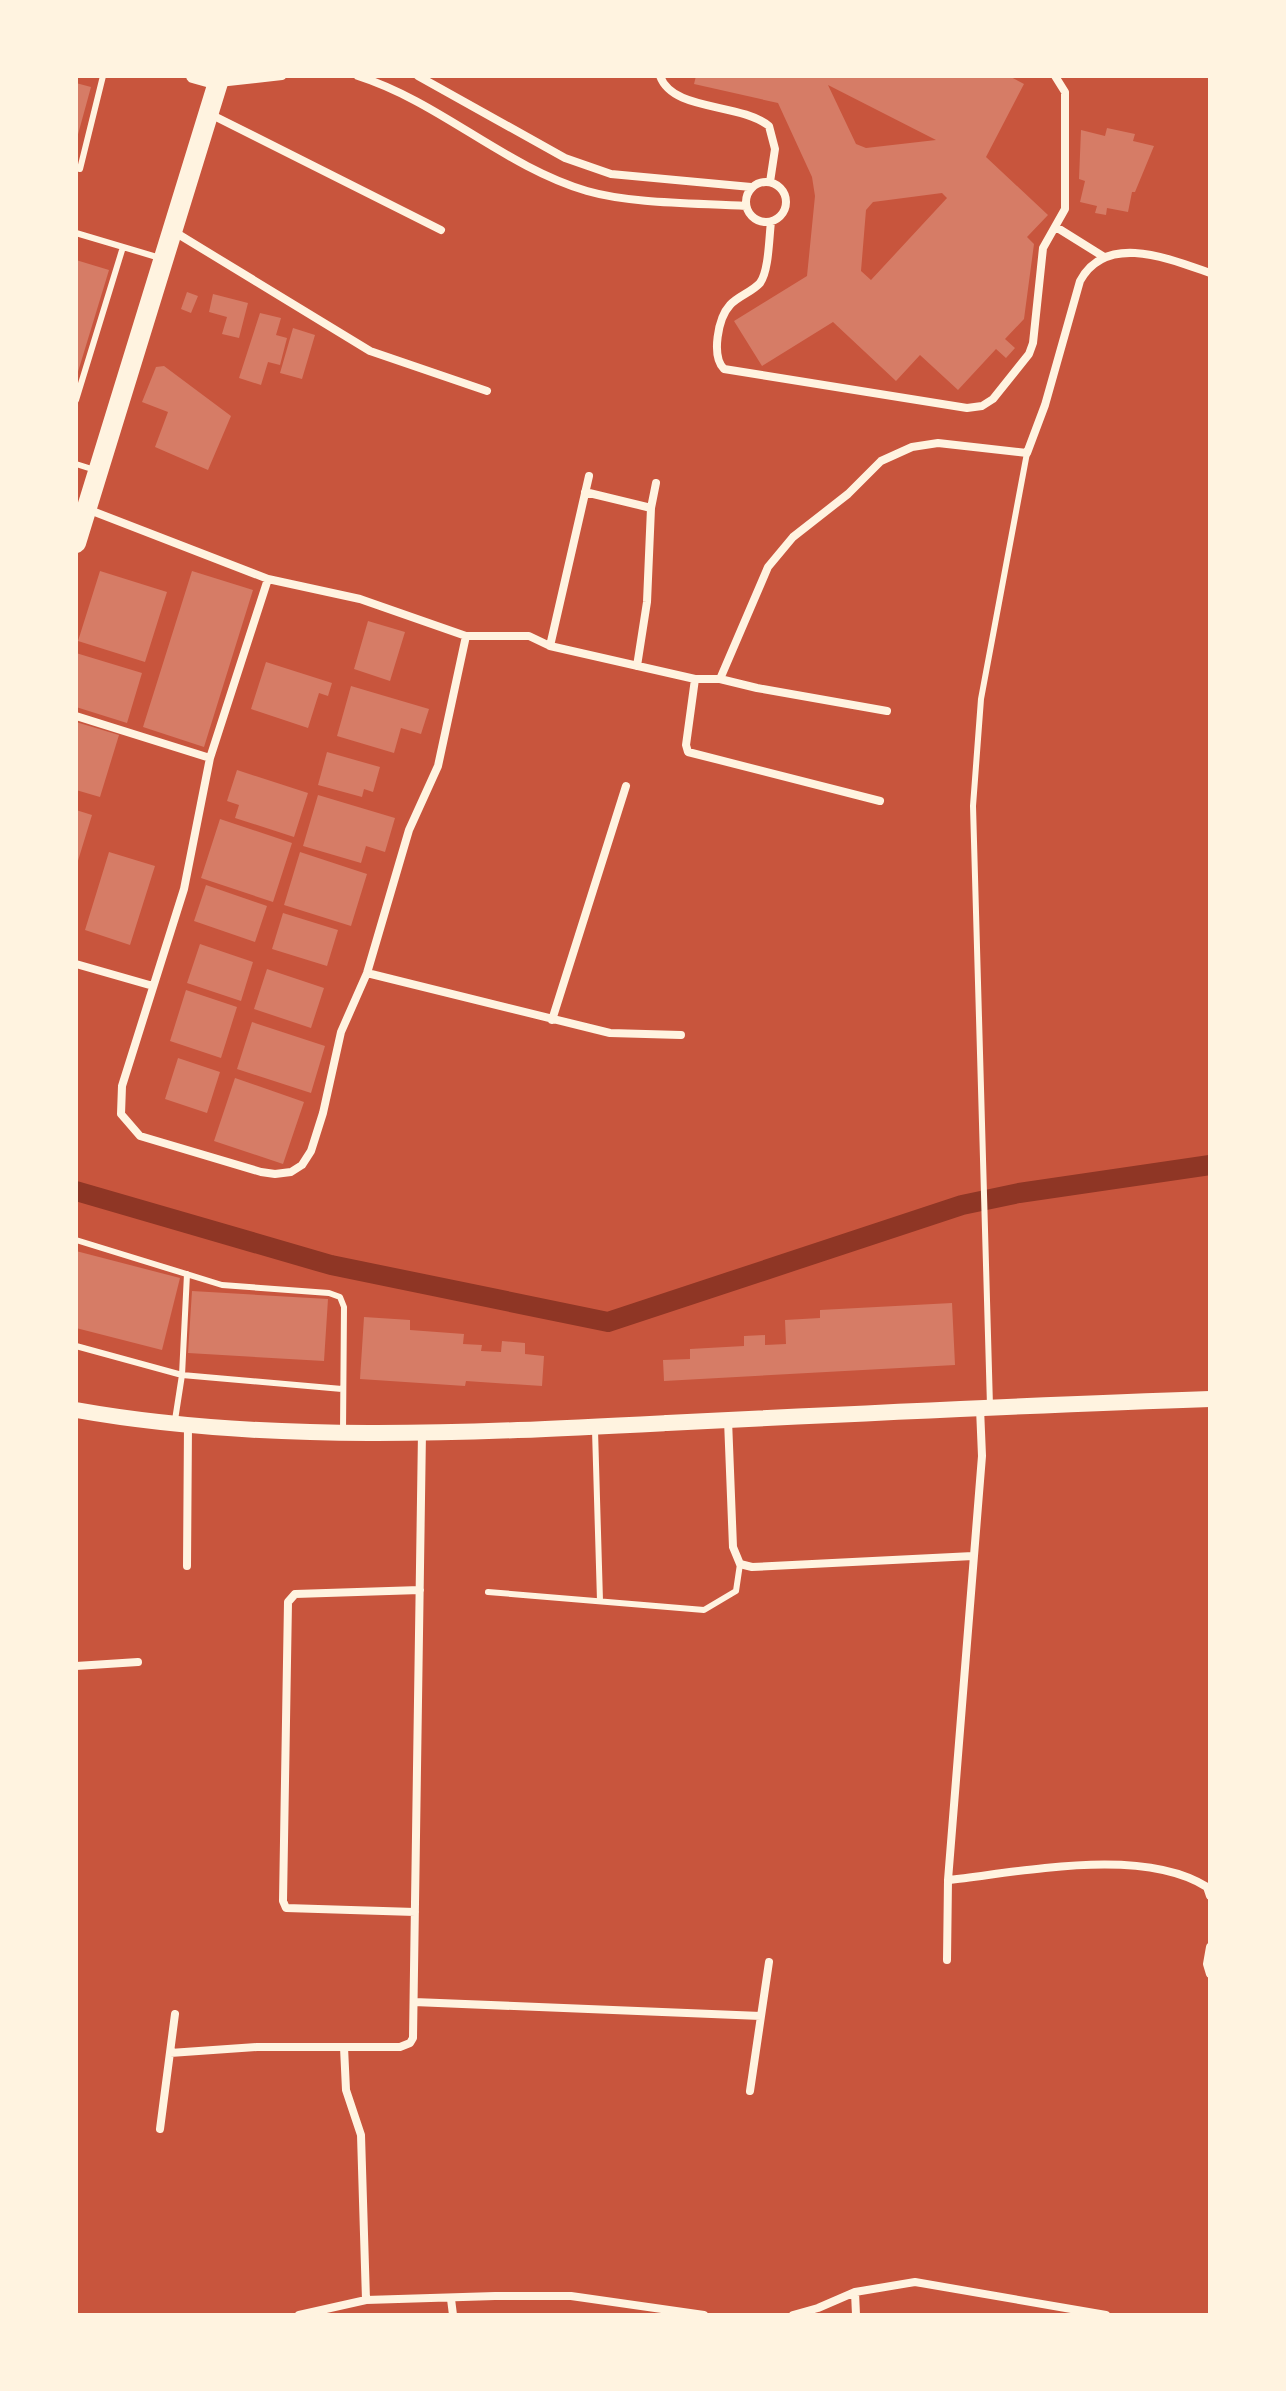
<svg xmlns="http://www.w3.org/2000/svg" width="1286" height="2391" viewBox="0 0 1286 2391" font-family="'Exo 2',sans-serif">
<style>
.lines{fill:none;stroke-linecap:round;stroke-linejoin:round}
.canal{stroke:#8f3625;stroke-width:20}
.building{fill:#d67c66;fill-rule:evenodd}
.service{stroke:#fff3e0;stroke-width:6}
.minor{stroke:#fff3e0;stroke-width:8}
.tertiary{stroke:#fff3e0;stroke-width:14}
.secondary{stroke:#fff3e0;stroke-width:16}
.primary{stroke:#fff3e0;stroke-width:20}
</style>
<rect width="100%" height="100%" fill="#c8553d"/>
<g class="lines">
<path class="canal" d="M76,1191L331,1265L608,1322L962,1205L1019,1193L1210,1165"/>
</g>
<path class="building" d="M696,76H1009L1024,84L986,157L1048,215L1027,237L1034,244L1024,319L1005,339L1015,348L1006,358L996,349L958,390L920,355L896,381L833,322L762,366L734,321L807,276L815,196L812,177L778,103L694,84ZM828,85L936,140L866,148L856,144ZM942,193L947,198L871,280L861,271L866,210L873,202Z
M76,83L91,87L77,138H76Z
M1107,128L1135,134L1133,141L1154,146L1135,192H1132L1128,212L1107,208L1106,215L1095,213L1097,206L1080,202L1085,181L1079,179L1081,130L1105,136Z
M76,260L109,270L77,375H76Z
M187,292L198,296L191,313L181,309Z
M213,294L248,303L239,338L222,334L227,317L209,312Z
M260,313L281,318L276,335L287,338L280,365L268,362L261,385L239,378Z
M293,328L315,335L302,379L280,373Z
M164,366L231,416L208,470L155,447L168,412L142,402L156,367Z
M100,571L167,592L145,662L78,641Z
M192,571L253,590L204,747L143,727Z
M368,621L405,632L390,681L354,669Z
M76,653L142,673L127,723L76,707Z
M266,662L332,683L328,696L319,693L308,728L251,709Z
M351,686L429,709L421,734L401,728L394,753L337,736Z
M76,722L119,735L100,797L76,790Z
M327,752L380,767L373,792L364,789L362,797L318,785Z
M237,770L308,793L294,837L235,818L239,805L227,801Z
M318,795L395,818L385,852L366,846L361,863L303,846Z
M76,810L92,815L77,864H76Z
M220,819L292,843L273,902L201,878Z
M109,852L155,866L130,945L85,930Z
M300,852L367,874L351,926L284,905Z
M206,885L267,906L255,942L194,921Z
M283,913L338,930L327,966L272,949Z
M200,944L253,962L241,1001L187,983Z
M267,969L324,988L311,1028L254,1009Z
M186,990L237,1007L221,1058L170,1041Z
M252,1022L325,1046L311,1093L237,1069Z
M178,1058L220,1072L207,1113L165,1099Z
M235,1078L304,1102L283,1164L214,1141Z
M76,1251L180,1278L162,1350L76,1328Z
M192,1291L328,1299L324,1361L188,1353Z
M952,1303L955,1365L664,1381L663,1360L690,1359V1349L744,1346V1336L765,1335V1345L786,1344L785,1320L820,1318V1310Z
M364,1317L410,1320V1330L464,1334L463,1344L482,1345L481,1351L501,1352L502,1341L525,1343V1354L544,1356L542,1386L466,1381L465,1386L360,1379Z"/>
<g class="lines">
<path class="service" d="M76,168L80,169L103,76
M76,233L160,258
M76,400L123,247
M76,464L95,470
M76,1240L222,1285L329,1293L340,1297L344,1307L343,1431
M76,1346L182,1375L187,1274
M990,1406L973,806L981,699L1027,453
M175,1420L182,1375L342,1389
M595,1430L600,1601
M488,1592L704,1610L736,1591L740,1564"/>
<path class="minor" d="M358,76C440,102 505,167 587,191C632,204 698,203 746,206
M418,76L565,158L611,174L751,187
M660,76C673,112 739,102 769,126L775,149L770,182
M219,83L282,76
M210,114L441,230
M746 202a20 20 0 1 1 40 0a20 20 0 1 1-40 0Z
M771,222C769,237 769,271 760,283C752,292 738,296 730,305C718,318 711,356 724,369L967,408L982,406L993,399L1029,354L1033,343L1043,248L1065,209V92L1055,76
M1056,227L1104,257
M173,231L370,351L487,391
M585,492L651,508
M87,509L268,579L360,599L466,636H529L550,646L695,679H720L757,688L887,711
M268,579L210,758L184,889L122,1086L121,1114L140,1136L261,1172L275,1174L291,1172L302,1165L311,1151L323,1113L341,1032L367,973L409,830L438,766L466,636
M550,646L589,476
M637,666L647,602L651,508L656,483
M695,679L686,745L688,752L880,801
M720,679L768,567L793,537L848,494L881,461L912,447L938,443L1027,453L1045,405L1080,281C1106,232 1170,259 1210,273
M76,716L210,758
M76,964L153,986
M367,973L610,1033L681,1035
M552,1020L626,786
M728,1420L733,1547L740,1564L752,1567L973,1556
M187,1566L188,1425
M76,1666L138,1662
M948,1880C1022,1872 1142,1846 1207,1887L1210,1896
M415,1912L286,1908L283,1901L288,1602L295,1594L420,1590
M1210,1947L1207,1964L1210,1974
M947,1960L948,1880L982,1456L980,1408
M414,2002L761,2016
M344,2047L346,2090L361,2135L366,2300
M170,2053L257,2047H400L410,2043L413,2038L422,1432
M750,2091L769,1962
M160,2129L175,2014
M855,2292L856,2315
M451,2299L453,2315
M299,2315L366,2300L495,2296H571L704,2315
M793,2315L818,2308L855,2292L915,2282L1106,2315"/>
<path class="tertiary" d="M193,76L218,83"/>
<path class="secondary" d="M76,1410C266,1444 474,1433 667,1423C848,1414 1029,1405 1210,1399"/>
<path class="primary" d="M76,543L220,76"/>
</g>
<rect width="1286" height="2391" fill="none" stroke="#fff3e0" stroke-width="156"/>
</svg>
